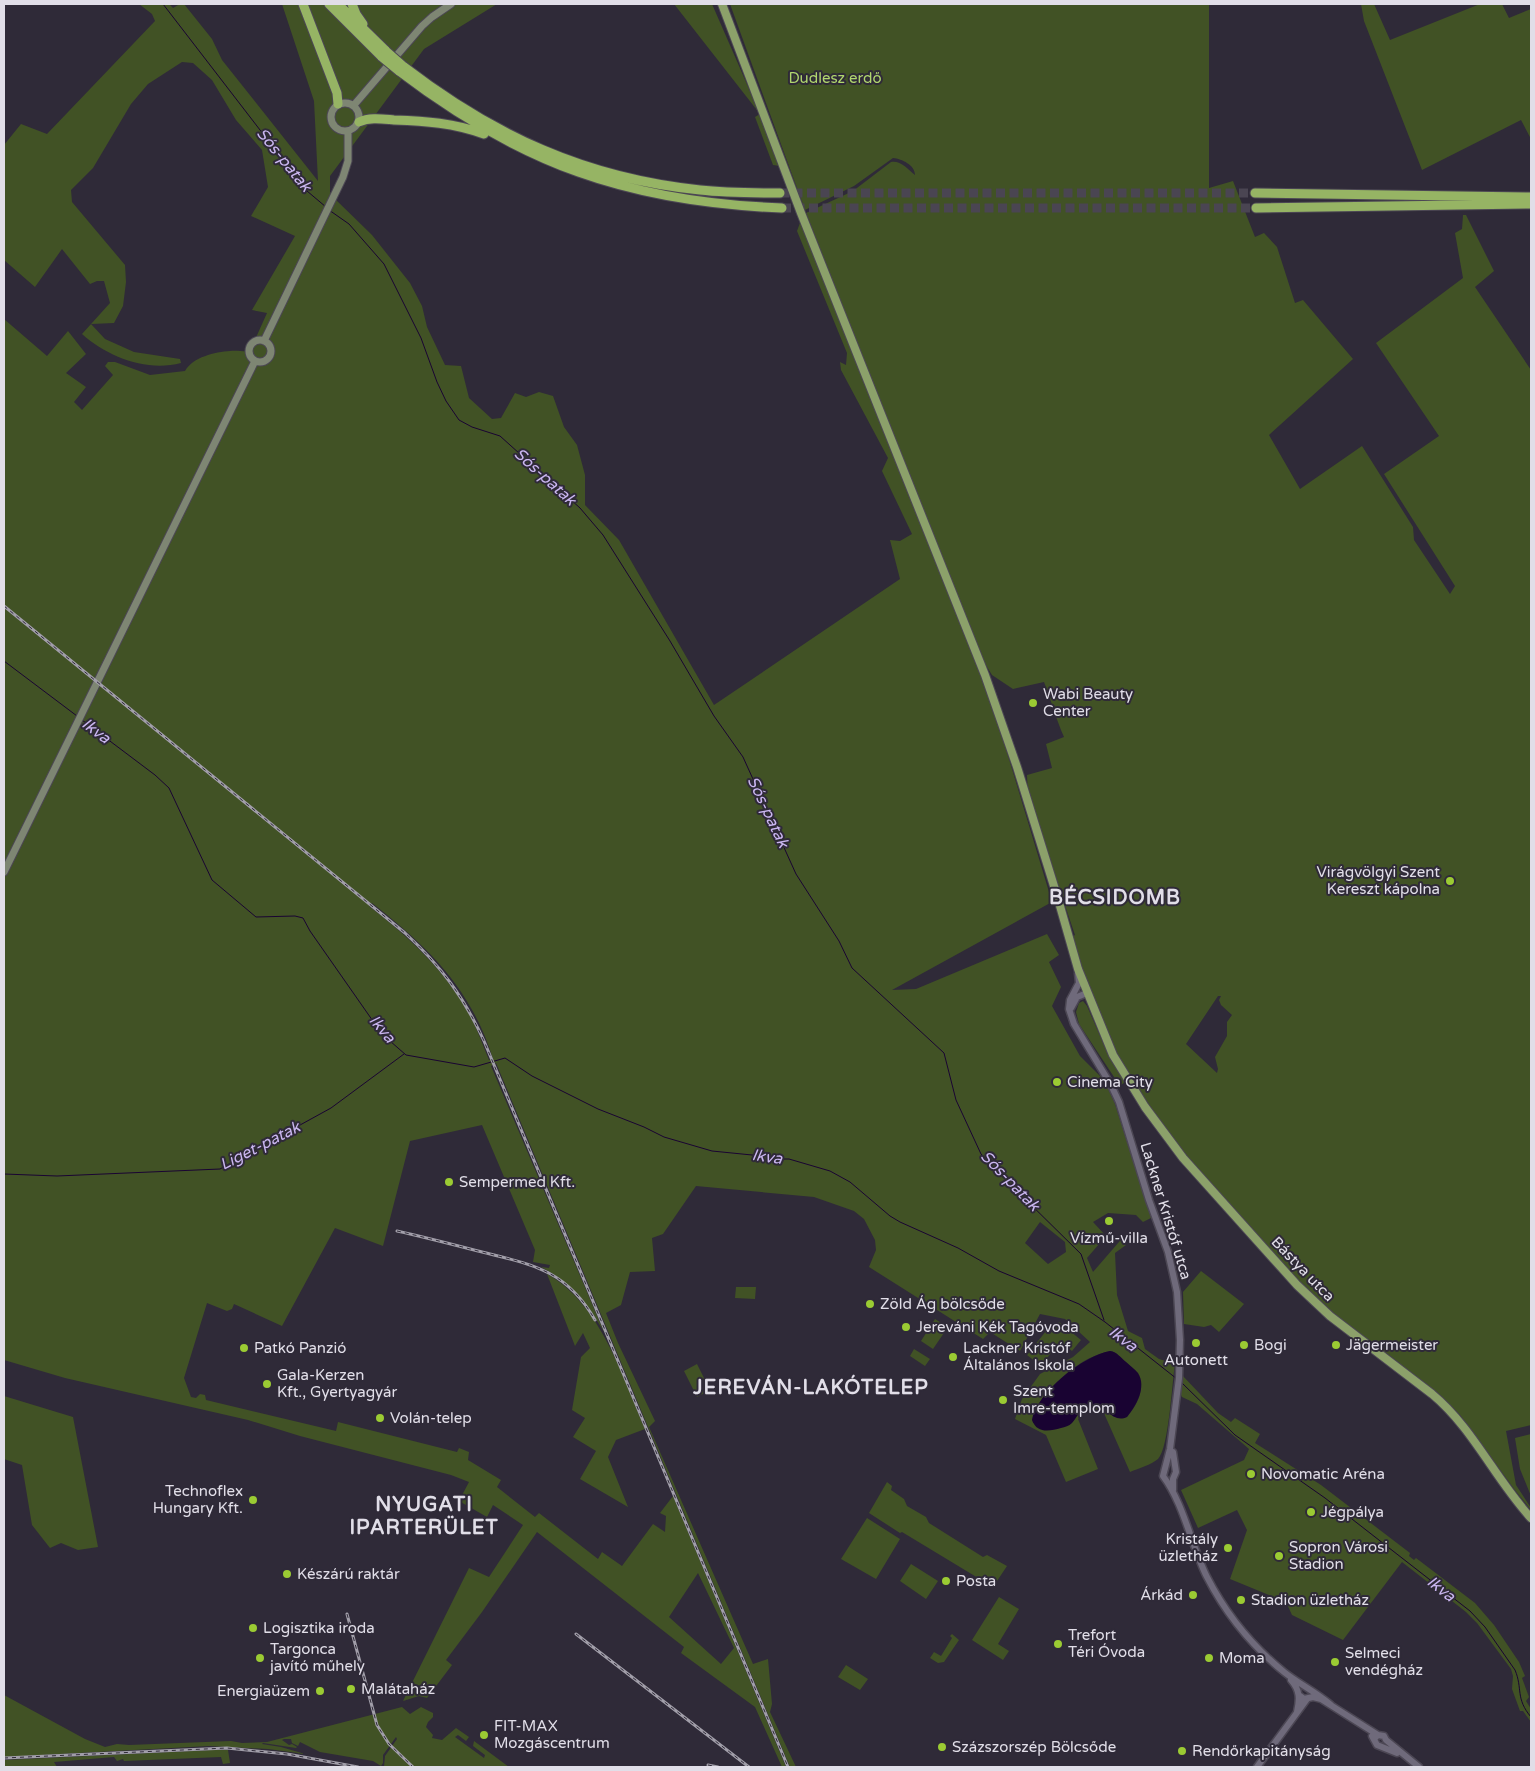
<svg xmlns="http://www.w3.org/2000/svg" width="1535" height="1771" viewBox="0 0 1535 1771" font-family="'Varela Round',sans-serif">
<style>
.green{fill:#415225;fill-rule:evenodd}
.water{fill:#190332}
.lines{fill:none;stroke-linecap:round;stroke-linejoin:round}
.stream{stroke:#190332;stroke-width:1}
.trunk-tunnel{stroke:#4a4552;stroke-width:9;stroke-dasharray:9 4.5;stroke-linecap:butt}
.tertiary-casing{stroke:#4c4754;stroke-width:9}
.secondary-casing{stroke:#4c4754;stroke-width:9}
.primary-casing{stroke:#4c4754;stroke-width:10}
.trunk-casing{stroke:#4c4754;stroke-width:11}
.tertiary{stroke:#6f6a7b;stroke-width:6}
.secondary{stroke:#7e8673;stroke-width:7}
.primary{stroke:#8ca16a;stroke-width:8}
.trunk{stroke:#96b464;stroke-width:9}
.rail-casing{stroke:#a19ea9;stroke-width:3}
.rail{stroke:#2f2a38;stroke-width:1;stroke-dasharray:4;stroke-linecap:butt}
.trunk-bridge-casing{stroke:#4c4754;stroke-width:11;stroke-linecap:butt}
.trunk-bridge{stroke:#96b464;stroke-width:9}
.poi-dot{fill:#9bcb33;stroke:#2f2a38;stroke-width:2}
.labels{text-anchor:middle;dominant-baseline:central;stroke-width:4;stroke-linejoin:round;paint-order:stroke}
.park-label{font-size:15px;fill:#b0d66e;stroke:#2f2a38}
.poi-label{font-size:15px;fill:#e1dee8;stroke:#2f2a38;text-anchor:start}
.street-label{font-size:15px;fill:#e1dee8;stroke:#2f2a38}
.water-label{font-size:16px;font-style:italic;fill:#cab6f0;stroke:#2f2a38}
.district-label{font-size:20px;font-weight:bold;letter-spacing:1px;fill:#e1dee8;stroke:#2f2a38}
</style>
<rect width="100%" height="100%" fill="#2f2a38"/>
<path class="green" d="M139,4H169L173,8L180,4H184L212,39L222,60L318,181L314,101L282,4H497L424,49L330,176V192L334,198L372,235L410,283L422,306L427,327L445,365L461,366L469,398L492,419L501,418L515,393L526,397L539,392L553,396L564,427L577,445L585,475V505L619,540L714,705L900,579L890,540L900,541L912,534L882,471L888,458L841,370L840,362L846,365L847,353L797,231L801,220L780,166L773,165L755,117L760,114L674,4H712L760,114L933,556L988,689L1052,902L892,990L916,989L1047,934L1059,955L1049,962L1061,987L1052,1006L1080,1056L1104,1080L1115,1104L1151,1218L1143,1222L1136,1215L1108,1213L1093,1222L1106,1236L1087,1258L1093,1272L1125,1235L1126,1245L1115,1253L1117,1295L1128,1331L1142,1338L1145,1349L1159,1359L1175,1364C1172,1382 1169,1448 1158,1459C1151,1465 1139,1468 1130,1472L1103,1411L1089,1410L1078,1419L1098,1469L1066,1482L1046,1435L1015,1419L1022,1399L1040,1374L1073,1357L1090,1342L1065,1319L1040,1314L1020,1351L990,1332L983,1339L869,1267L876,1250L875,1240L864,1219L854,1211L814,1197L696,1186L663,1234L652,1238L655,1271L630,1272L621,1305L606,1313L618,1343L655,1421L649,1427L753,1664L768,1659L772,1704L770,1712L796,1767H790L496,1063L491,1066L604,1332C588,1304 570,1282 541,1267L549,1268L550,1265L533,1262L535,1250L482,1125L410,1141L383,1246L335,1228L282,1326L234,1304L232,1309L227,1311L207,1303L184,1378L191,1397L196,1398L200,1394L205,1395L206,1400L336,1431L338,1422L445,1449L457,1452L459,1448L469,1452L468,1460L501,1480L497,1487L535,1517L539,1513L598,1559L602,1552L622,1566L653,1524L665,1532L666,1516L660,1513L673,1496L786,1767H782L755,1707L681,1653L684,1647L537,1532L482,1612L446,1660L452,1665L427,1698L419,1696L403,1701L469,1568L489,1577L523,1525L493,1505L487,1517L459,1501L469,1482L451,1475L300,1436L248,1420L65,1378L4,1360V319L47,356L68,331L86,354L66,373L86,387L74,402L82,410L113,375L105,366L108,362H115L150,375L185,371C193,357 215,352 230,351C237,350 244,352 250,351L267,313L252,310L295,236L251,216L268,187L262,150L236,120L212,80L193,63L182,62L148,84L131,104L93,168L71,190L72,202L125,265L126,282L123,306L114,323L91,324L105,339L134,352L180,359L181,363C146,372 108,357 82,334L110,303L104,281H97L90,284L62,249L35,287L4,260V145L21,124L47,134L155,21L152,14ZM372,903C428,947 471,988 493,1059L489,1060C483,1046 478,1031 471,1017C447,972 408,936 369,906ZM1040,1222L1065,1242L1066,1252L1048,1264L1025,1243ZM1110,1351C1117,1352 1121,1358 1126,1362C1147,1381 1144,1396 1127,1417H1114C1097,1399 1083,1405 1071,1423H1033C1031,1416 1035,1411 1039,1405C1054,1381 1081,1357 1110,1351ZM698,1573L734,1648L721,1664L669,1617Z
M730,4H1209V188L1233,181L1255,237L1264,233L1277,247L1295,303L1303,300L1353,359L1269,435L1300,489L1362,446L1413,527L1414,540L1450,594L1455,586L1384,474L1439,436L1376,343L1463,278L1455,233L1462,229L1463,215H1466L1494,271L1475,287L1531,370V1425L1506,1431L1516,1485L1531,1508V1510L1514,1489L1460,1415L1394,1359L1324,1308L1292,1277L1185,1156L1165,1130L1126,1073L1099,1015L1071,937L1075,935L1028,796L1027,775L1052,768L1046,744L1064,737C1056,719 1051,700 1044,682L1013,689L992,675L982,659L806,213L853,191L891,162C900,160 908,169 915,175C915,165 902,159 893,158L854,186L805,210ZM1218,996H1221L1219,1000L1221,1005L1232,1015L1227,1022V1036L1215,1057L1218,1069L1217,1073L1186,1044Z
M1361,4H1374L1390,40L1480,4H1502L1509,18L1531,9V139L1521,120L1422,170L1364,21Z
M1083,1001L1087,1006L1108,1054L1126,1081L1120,1086L1079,1024L1076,1012L1079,1003Z
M1201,1271L1244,1304L1219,1332L1211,1325L1204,1327L1184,1324L1183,1292Z
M547,1274C600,1303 623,1377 645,1429L616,1440L608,1457L628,1507L580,1479L596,1451L573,1437L585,1418L572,1410L581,1357L590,1348L583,1333L575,1346Z
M736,1287H756L755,1299L735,1298Z
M935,1319L948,1327L933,1349L921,1341Z
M1059,1322L1081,1340L1072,1351L1060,1341L1041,1366L1027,1355L1046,1331L1050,1334Z
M914,1349L930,1359L925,1366L910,1356Z
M697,1364L710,1390L697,1397L684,1371Z
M1182,1375L1218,1413L1231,1422L1235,1418L1260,1434L1255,1443L1321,1485L1410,1553L1409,1556L1414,1560L1416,1558L1475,1603L1494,1625L1519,1662L1525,1676L1522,1678L1529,1697L1526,1701L1531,1709V1722L1523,1711H1520L1512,1689L1513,1676L1511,1669L1477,1623L1466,1612L1402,1562L1343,1640L1292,1615L1286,1602L1230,1579L1247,1530L1237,1510L1198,1528L1181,1490L1244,1460L1249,1449L1197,1404L1182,1397L1180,1393Z
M4,1396L73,1417L98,1547L78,1550L61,1543L50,1548L32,1525L22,1465L4,1459Z
M1531,1434V1496L1520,1469L1515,1438Z
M887,1482L892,1486L891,1490L904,1499L907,1506L926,1517L929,1523L983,1557L987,1555L1007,1566L993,1587L902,1532L900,1533L869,1513Z
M867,1518L900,1539L876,1579L841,1559Z
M911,1564L938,1581L926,1599L900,1581Z
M999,1597L1019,1609L998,1644L1009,1651L1003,1660L972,1640Z
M952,1634L959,1640L944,1662L938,1663L930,1658L934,1652L941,1656L952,1638L950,1636Z
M846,1665L868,1679L860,1690L838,1677Z
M4,1695L85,1739L105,1747L117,1744L129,1745L231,1741L242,1743L267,1742L402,1707L410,1714L421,1707L433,1713V1717L428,1722L426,1727L433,1735L432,1738L442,1740L456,1728L469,1737L466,1741L458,1735L455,1737L484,1758L485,1755L473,1746L474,1741L509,1767H384L385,1756L397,1739L396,1737L383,1755V1763L381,1766L373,1761L320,1752L300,1742L298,1746L292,1743L291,1739H284L282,1740L289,1745L292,1744L297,1747L296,1748L263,1743L262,1744L281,1747L305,1754L268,1749L209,1746L4,1757Z
M212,1750H228L230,1763L223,1764L221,1757L124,1761L123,1759L117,1761L114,1757L54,1762L57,1767H4V1760Z"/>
<path class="water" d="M1110,1351C1117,1352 1121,1358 1126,1362C1130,1366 1135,1369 1138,1373C1147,1387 1136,1406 1127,1417C1110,1425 1105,1398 1084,1408C1078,1412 1077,1418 1072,1423C1069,1426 1065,1427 1061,1428C1050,1431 1037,1434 1032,1420C1037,1392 1083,1356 1110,1351Z"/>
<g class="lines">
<path class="stream" d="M163,4L307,191L326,207
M329,210L349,224L384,264L421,338L437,382L446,401L459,420L472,427L500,436L580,508L603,535L670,641L714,716L743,757L796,874L839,941L852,968L944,1053L956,1100L981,1154L1016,1190L1081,1254L1104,1320
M4,661L77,716
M82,720L155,775L169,788L212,880L256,917L295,916L303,918L310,931L382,1034L406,1055L474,1067L505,1058L532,1076L598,1109L644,1127L664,1137L712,1151L762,1156L767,1155L777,1159H789L830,1171L850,1182L890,1216L900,1222L958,1248L999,1271L1079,1304L1105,1322L1177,1379
M4,1174L57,1176L220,1169L331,1108L404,1054
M1182,1383L1235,1435L1325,1498L1470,1611L1485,1627L1515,1670C1523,1689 1515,1698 1531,1717"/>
<path class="trunk-tunnel" d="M780,193H1255
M782,208H1256"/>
<defs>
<path id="tertiary" d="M1078,973L1079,983L1070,1000L1069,1009L1074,1024L1111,1085L1119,1102L1149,1200L1168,1252L1177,1292L1180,1340L1179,1378L1170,1449L1163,1476C1184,1504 1191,1545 1207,1577C1226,1614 1252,1646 1284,1672C1299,1684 1316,1692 1331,1705
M1071,1008L1077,997L1087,993
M1173,1452L1176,1472L1173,1479V1490
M1291,1680C1300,1690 1300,1699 1297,1712
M1300,1696L1304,1699L1313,1697L1321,1699L1378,1735
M1372,1736L1377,1745L1397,1753
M1374,1739L1378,1735L1384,1736L1386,1740L1419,1767
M1257,1767L1307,1699"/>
<path id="secondary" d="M331 117a14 14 0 1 1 28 0a14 14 0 1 1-28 0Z
M354,105L422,26L432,17L451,4
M249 351a11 11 0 1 1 22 0a11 11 0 1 1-22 0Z
M264,341L343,177L348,161V131
M4,872L255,361"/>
<path id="primary" d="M722,4L801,213L985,675L1017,767L1058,899L1078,969L1113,1055L1145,1107L1183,1158L1297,1285L1330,1316L1432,1394C1473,1428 1495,1479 1531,1518"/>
<path id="trunk" d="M303,4L337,93L338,104
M329,4L382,57
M338,4L386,51
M352,4L356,14L363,24
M403,66C494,136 585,178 700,190C726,193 753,193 780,193
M399,71C521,164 628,202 782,208
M359,122C370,117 382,119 394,120C425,121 454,123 484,134
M1255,193L1531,197
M1256,208L1531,204"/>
</defs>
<use href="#tertiary" class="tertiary-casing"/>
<use href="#secondary" class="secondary-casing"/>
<use href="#primary" class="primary-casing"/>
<use href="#trunk" class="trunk-casing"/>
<use href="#tertiary" class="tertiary"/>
<use href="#secondary" class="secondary"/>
<use href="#primary" class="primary"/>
<use href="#trunk" class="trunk"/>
<defs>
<path id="rail" d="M4,606L405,933C441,966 464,997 484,1041L788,1767
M397,1231C424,1237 451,1244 478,1251C530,1264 566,1269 595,1320
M347,1614L377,1725L389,1744L413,1767
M576,1634L749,1767
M4,1758L227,1748L287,1754L358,1767
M708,1765L718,1767"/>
</defs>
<use href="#rail" class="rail-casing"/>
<use href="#rail" class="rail"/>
<defs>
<path id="trunk-bridge" d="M386,51L403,66
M382,57L399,71"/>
</defs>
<use href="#trunk-bridge" class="trunk-bridge-casing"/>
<use href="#trunk-bridge" class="trunk-bridge"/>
</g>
<g class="poi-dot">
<circle cx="1033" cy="703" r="5"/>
<circle cx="1450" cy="881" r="5"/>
<circle cx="1057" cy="1082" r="5"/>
<circle cx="449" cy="1182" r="5"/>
<circle cx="1109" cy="1221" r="5"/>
<circle cx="870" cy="1304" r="5"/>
<circle cx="906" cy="1327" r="5"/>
<circle cx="1196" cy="1343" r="5"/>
<circle cx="1244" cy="1345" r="5"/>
<circle cx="1336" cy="1345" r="5"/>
<circle cx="244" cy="1348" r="5"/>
<circle cx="953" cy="1357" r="5"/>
<circle cx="267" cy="1384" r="5"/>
<circle cx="1003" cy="1400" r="5"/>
<circle cx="380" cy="1418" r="5"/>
<circle cx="1251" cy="1474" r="5"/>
<circle cx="253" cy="1500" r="5"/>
<circle cx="1311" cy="1512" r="5"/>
<circle cx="1228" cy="1548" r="5"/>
<circle cx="1279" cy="1556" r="5"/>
<circle cx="287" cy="1574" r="5"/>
<circle cx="946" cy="1581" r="5"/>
<circle cx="1193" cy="1595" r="5"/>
<circle cx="1241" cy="1600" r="5"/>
<circle cx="253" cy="1628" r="5"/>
<circle cx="1058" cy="1644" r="5"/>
<circle cx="260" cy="1658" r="5"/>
<circle cx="1209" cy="1658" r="5"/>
<circle cx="1335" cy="1662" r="5"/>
<circle cx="351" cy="1689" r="5"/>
<circle cx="320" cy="1691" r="5"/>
<circle cx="484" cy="1735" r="5"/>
<circle cx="942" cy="1747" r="5"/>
<circle cx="1182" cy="1751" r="5"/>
</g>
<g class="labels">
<g class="park-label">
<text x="835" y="78">Dudlesz erdő</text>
</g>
<g class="poi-label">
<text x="1043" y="694">Wabi Beauty<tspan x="1043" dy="17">Center</tspan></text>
<text x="1440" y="872" text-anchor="end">Virágvölgyi Szent<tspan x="1440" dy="17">Kereszt kápolna</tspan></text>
<text x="1067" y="1082">Cinema City</text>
<text x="459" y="1182">Sempermed Kft.</text>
<text x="1109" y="1238" text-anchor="middle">Vízmű-villa</text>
<text x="880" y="1304">Zöld Ág bölcsőde</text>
<text x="916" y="1327">Jereváni Kék Tagóvoda</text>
<text x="1254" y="1345">Bogi</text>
<text x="1346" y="1345">Jägermeister</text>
<text x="254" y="1348">Patkó Panzió</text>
<text x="963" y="1348">Lackner Kristóf<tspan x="963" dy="17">Általános Iskola</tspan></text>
<text x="1196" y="1360" text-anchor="middle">Autonett</text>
<text x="277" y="1375">Gala-Kerzen<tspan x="277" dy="17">Kft., Gyertyagyár</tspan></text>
<text x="1013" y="1391">Szent<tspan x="1013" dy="17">Imre-templom</tspan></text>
<text x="390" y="1418">Volán-telep</text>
<text x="1261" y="1474">Novomatic Aréna</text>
<text x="243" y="1491" text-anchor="end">Technoflex<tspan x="243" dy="17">Hungary Kft.</tspan></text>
<text x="1321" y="1512">Jégpálya</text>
<text x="1218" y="1539" text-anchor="end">Kristály<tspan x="1218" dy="17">üzletház</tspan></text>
<text x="1289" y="1547">Sopron Városi<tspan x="1289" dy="17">Stadion</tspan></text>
<text x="297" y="1574">Készárú raktár</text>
<text x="956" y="1581">Posta</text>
<text x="1183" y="1595" text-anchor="end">Árkád</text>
<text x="1251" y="1600">Stadion üzletház</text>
<text x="263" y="1628">Logisztika iroda</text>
<text x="1068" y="1635">Trefort<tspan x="1068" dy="17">Téri Óvoda</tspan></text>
<text x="270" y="1649">Targonca<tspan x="270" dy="17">javító műhely</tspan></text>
<text x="1345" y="1653">Selmeci<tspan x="1345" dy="17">vendégház</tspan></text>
<text x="1219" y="1658">Moma</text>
<text x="361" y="1689">Malátaház</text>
<text x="310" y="1691" text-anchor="end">Energiaüzem</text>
<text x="494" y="1726">FIT-MAX<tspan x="494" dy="17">Mozgáscentrum</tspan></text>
<text x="952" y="1747">Százszorszép Bölcsőde</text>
<text x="1192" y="1751">Rendőrkapitányság</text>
</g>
<g class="street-label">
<text transform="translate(1166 1211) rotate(73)">Lackner Kristóf utca</text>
<text transform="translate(1303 1269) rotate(46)">Bástya utca</text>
</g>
<g class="water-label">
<text transform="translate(284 160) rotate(51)">Sós-patak</text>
<text transform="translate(545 477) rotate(42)">Sós-patak</text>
<text transform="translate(96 731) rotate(37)">Ikva</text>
<text transform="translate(768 812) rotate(65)">Sós-patak</text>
<text transform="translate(382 1029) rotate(50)">Ikva</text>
<text transform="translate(260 1146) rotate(-27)">Liget-patak</text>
<text transform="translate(767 1157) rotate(8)">Ikva</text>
<text transform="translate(1010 1181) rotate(46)">Sós-patak</text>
<text transform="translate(1123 1339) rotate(37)">Ikva</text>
<text transform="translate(1441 1589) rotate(38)">Ikva</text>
</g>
<g class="district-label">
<text x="1115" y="898">BÉCSIDOMB</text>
<text x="811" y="1388">JEREVÁN-LAKÓTELEP</text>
<text x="424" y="1505">NYUGATI<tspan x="424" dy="23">IPARTERÜLET</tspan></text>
</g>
</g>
<rect width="1535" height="1771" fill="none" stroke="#e1dee8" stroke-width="10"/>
</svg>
